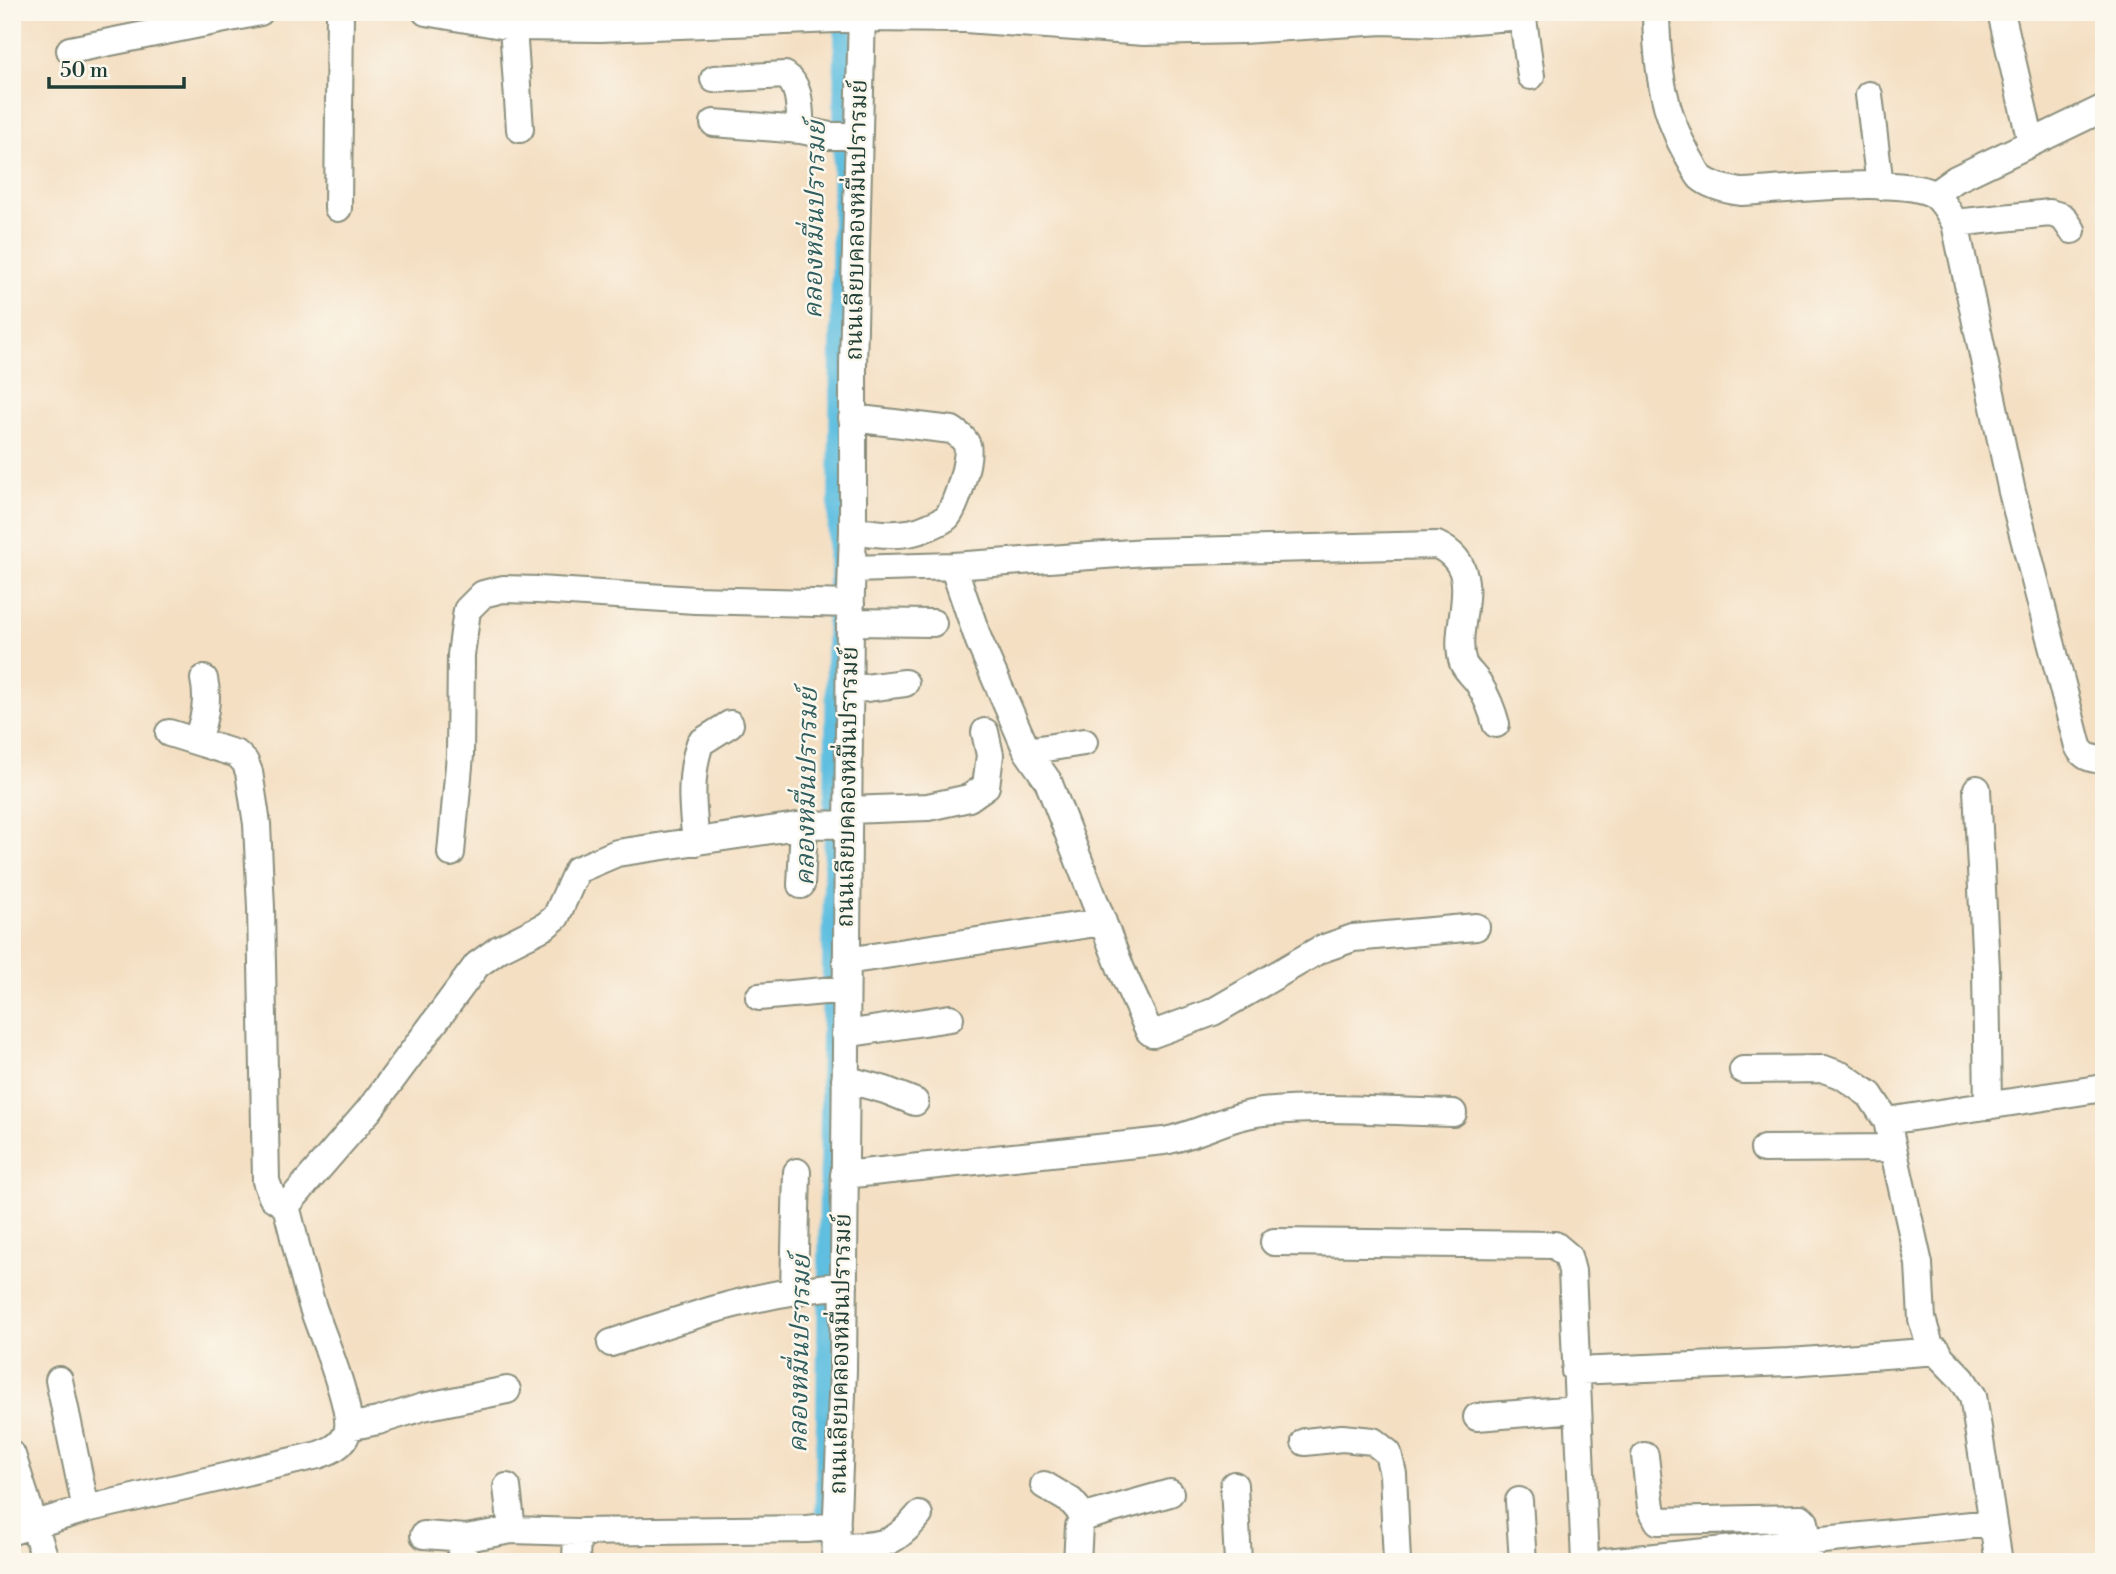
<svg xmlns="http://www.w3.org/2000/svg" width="2116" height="1574" viewBox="0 0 2116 1574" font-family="'Libre Bodoni','Noto Serif Thai',serif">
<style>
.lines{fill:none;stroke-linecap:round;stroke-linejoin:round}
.canal{stroke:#61bfe0;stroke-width:19}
.minor-casing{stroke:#8a8e7c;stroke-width:30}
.minor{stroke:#fff;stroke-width:26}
.labels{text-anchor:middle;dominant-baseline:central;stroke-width:5;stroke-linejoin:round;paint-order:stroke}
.street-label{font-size:24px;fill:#1f3d34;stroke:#fbf7ec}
.water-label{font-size:26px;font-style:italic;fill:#305e5f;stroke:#fbf7ec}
</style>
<rect width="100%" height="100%" fill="#fbf7ec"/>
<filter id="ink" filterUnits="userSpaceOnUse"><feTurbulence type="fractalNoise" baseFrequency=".0143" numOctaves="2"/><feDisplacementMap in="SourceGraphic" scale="14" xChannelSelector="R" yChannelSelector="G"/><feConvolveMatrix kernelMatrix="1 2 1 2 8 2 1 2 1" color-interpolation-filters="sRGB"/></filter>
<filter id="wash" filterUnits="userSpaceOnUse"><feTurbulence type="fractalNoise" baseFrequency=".00686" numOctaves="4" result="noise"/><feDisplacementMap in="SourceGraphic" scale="28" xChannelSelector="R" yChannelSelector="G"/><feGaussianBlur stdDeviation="1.57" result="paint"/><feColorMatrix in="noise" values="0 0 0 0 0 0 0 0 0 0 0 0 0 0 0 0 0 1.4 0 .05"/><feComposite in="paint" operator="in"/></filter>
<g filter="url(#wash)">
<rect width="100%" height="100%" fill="#f4dfc3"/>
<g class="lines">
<path class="canal" d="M824,1529L844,12"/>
</g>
</g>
<g filter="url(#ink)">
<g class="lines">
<defs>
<path id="minor" d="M426,12L513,27L600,28L862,18L965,19L1144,32L1242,30L1383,21L1437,23L1522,16
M1522,12L1531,76
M1656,12C1657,66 1662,111 1689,158C1693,164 1696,172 1700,177C1710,186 1728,190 1741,192C1783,190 1897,177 1931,193C1942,198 1949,213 1955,223L2012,492L2078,746C2083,757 2092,760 2104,759
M2001,12L2031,142
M513,27L520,129
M70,50L260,12
M714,79L785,75C802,86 799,112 801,130L830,136H858
M1869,95L1880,186
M714,123L801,130
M1935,194L1956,179L2104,108
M338,208L340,12
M1955,223L2050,213L2063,217L2072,230
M852,418L952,430C958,434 964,438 967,445C971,458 956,507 947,517C943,521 933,525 928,527C905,538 877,534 853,530
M953,566L979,641L1027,751L1048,781L1121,969L1149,1031L1153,1034L1213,1012L1319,950L1353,938L1476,927
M852,569L953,566L1146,552L1437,545C1490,570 1450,624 1463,663C1466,670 1475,677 1479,684C1487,697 1492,709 1496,724
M850,622L933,623
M850,690L905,683
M169,733L237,754L245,762L249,772L257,824L261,908L266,1181L272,1197L286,1206
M197,740C204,719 209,701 204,679
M1027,751L1084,742
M1977,789L1986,969L1988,1106
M849,810L928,807L969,798L986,786L990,755L985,732
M696,842C692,807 689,776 700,743L730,724
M451,853L460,755L461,655L467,610L483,594L503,589L538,590L695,600L851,604
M801,885L804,825
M846,961L1103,922
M759,997L846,989
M845,1034L950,1018
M1743,1070L1824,1069L1843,1076L1870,1095L1887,1121L1919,1264L1922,1319L1930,1346L1962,1379L1973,1396L1999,1562
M845,1079L885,1090L915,1102
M1887,1121L2104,1088
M1764,1149L1893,1148
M844,1175L1164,1141C1198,1135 1228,1116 1263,1112C1323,1105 1392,1112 1453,1113
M1274,1242L1555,1245L1568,1256L1572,1271L1585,1562
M794,1290L797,1172
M611,1343C687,1317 763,1290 844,1286
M1575,1371L1790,1362L1938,1351
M59,1380L86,1509
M1477,1417L1577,1409
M348,1427L378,1421L423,1407L507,1390
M1305,1442L1342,1438L1373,1441L1388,1453L1393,1474L1397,1562
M12,1455L46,1562
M1645,1456L1651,1508L1658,1521L1801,1518L1805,1522L1810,1562
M1044,1485L1071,1501L1085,1517
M1234,1485L1238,1562
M507,1487L512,1530
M1519,1501L1523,1562
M12,1531L86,1509L318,1455C330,1451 342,1446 347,1433C355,1410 320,1331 312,1305C302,1273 295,1239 286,1206L370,1109L477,965L499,949L545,926L556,917L577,870L617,853L804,825L848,824
M424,1535L466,1538L512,1530L577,1532L807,1529L837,1526
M837,1548C879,1544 890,1550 919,1515
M459,1562L466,1538
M576,1562L577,1532
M835,1562L843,1370L850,622L853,530V365L862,12
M1077,1562L1079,1526L1085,1517L1170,1493
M1606,1562L1991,1523"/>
</defs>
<use href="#minor" class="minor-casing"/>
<use href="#minor" class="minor"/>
</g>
</g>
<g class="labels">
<g class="street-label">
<text transform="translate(857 220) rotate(-89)">ถนนเลียบคลองหมื่นปรารมย์</text>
<text transform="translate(848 787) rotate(-89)">ถนนเลียบคลองหมื่นปรารมย์</text>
<text transform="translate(841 1354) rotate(-89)">ถนนเลียบคลองหมื่นปรารมย์</text>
</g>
<g class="water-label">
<text transform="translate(815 220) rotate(-89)">คลองหมื่นปรารมย์</text>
<text transform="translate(807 787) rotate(-89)">คลองหมื่นปรารมย์</text>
<text transform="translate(800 1354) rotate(-89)">คลองหมื่นปรารมย์</text>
</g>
</g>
<rect width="2116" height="1574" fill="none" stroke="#fbf7ec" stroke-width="42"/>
<path d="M49 77v10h135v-10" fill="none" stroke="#1f3d34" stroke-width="3.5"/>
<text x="60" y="77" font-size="21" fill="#1f3d34" stroke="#fbf7ec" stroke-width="5" paint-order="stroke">50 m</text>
</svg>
